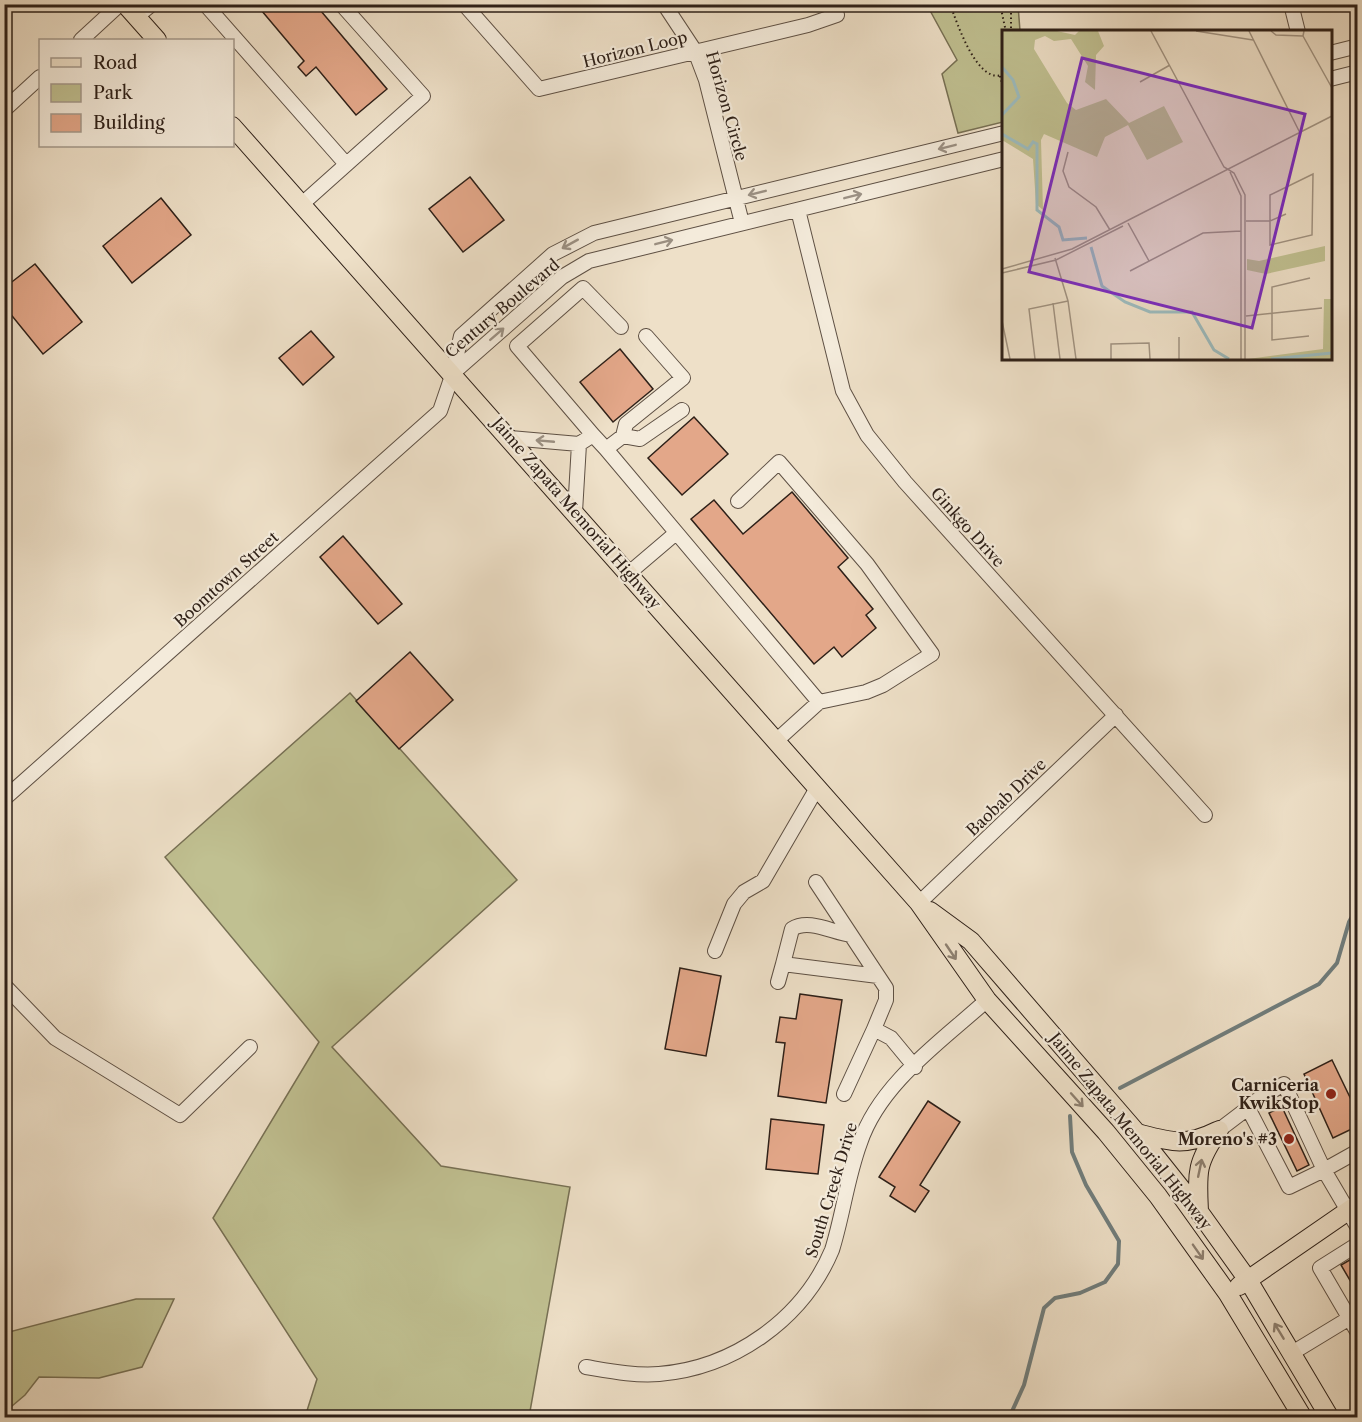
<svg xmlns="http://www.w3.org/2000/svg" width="1362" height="1422" viewBox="0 0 1362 1422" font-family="'Libre Caslon Text',serif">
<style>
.green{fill:#c0c091;stroke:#777054;stroke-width:1.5}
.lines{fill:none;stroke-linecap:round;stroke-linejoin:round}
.stream{stroke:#707d7c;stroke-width:4}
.building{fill:#e3a789;stroke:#2e2018;stroke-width:1.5}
.minor-casing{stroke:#5e5044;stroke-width:16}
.major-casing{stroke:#2e2018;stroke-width:20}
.path{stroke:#2e2018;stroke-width:2;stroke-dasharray:1.5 3;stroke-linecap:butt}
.minor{stroke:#f4ebdb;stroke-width:14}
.major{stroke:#eee0c8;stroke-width:18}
.oneway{stroke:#9b9083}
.oneway2{stroke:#8e8070}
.poi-dot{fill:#8f2418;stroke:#f4ebdb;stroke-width:2}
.labels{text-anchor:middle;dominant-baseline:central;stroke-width:4.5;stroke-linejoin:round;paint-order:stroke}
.street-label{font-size:16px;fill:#2e2018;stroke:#f4ebdb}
.poi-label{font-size:16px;font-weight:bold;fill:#2e2018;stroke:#f4ebdb;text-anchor:end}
.inset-river{fill:none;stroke:#9cbbbe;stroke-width:3}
.inset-road{fill:none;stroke:#a19382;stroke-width:1.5}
.view{fill:#7b2cbf;fill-opacity:0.15;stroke:#7b2cbf;stroke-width:3}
.inset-edge{fill:none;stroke:#2e2018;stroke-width:3}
</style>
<rect width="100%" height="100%" fill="#eee0c8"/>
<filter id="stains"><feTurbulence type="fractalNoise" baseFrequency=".00333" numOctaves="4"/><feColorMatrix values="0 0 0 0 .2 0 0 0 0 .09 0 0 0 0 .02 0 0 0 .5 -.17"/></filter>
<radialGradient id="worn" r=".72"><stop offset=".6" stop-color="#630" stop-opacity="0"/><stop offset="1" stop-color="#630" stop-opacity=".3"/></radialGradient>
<path class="green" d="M927,5H1018L1020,31L1004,32L1003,122L958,133L942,74L957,60Z
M350,693L517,880L332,1047L441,1166L570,1187L529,1417H305L317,1379L213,1218L319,1042L165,857Z
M136,1299H174L142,1367L99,1378L39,1377L25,1395L5,1412V1333Z"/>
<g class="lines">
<path class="stream" d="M1358,382L1353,409L1358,429
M1120,1088L1319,984L1337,963L1349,922L1358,906
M1009,1418L1024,1385L1044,1308L1055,1298L1080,1293L1105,1282L1118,1264L1119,1241L1086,1185L1072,1152L1070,1116"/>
</g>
<path class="building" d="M256,4H315L387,89L356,115L316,67L306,76L298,67L304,61Z
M470,177L504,220L463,252L429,209Z
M161,198L191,235L132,283L103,246Z
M35,264L82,322L43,354L4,306V288Z
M311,331L334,357L303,385L279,358Z
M620,349L653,389L613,422L580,382Z
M694,417L728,454L682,495L648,458Z
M792,492L848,558L838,567L873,609L866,615L876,628L842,657L834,647L814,664L691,519L714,500L743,534Z
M343,536L402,604L378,624L320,557Z
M410,652L453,700L399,749L356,701Z
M680,968L721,976L706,1056L665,1049Z
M800,994L842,1000L826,1103L778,1096L785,1043L776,1042L780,1017L796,1019Z
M1332,1060L1358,1114V1126L1333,1138L1304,1074Z
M928,1101L960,1122L920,1185L929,1191L915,1212L890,1196L895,1187L879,1177Z
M1282,1107L1309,1165L1297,1171L1269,1113Z
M771,1119L824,1125L818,1174L766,1169Z
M1355,1257L1358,1261V1294L1341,1265Z"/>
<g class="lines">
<defs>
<path id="minor" d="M205,4L346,164
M464,4L539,89L808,25L837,15L833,4
M664,4L695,51L706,80L742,223
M1291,4L1298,32
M136,17L152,4
M81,40L120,4
M1330,53L1358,46
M1330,79L1358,72
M4,110L40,77
M302,204L423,96L341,4
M798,210L843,391L867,435L905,482L1205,815
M453,373L562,277L589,261L1004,159
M593,435L517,346L583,288L621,327
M623,436L626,424L683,378L646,336
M510,438L579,444L593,435L606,449L819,702L776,741
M606,449L623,436L640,439L682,410
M738,501L779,462L867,564L932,654L883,685L866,692L819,702
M575,512L579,444
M629,573L676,533
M4,799L440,411L453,373L461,336L553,254L594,233L1004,133
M816,882L886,988V1000L874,1029L891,1038L915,1067
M919,903L1116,715
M851,935C833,933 809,918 792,929L783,964L878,976
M715,951L734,904L744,892L763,881L817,788
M778,982L783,964
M4,985L55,1038L180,1115L250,1047
M844,1094L874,1029
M1219,1130L1248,1108
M1358,1151L1324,1170L1284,1084L1260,1098L1248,1108L1289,1187L1324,1170L1358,1228
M1358,1244L1320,1268L1358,1333
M1292,1353L1348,1319
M586,1367C610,1371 635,1376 659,1374C734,1368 803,1319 832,1250C843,1215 847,1178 860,1143C880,1083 942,1041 987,1000"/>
<path id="major" d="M125,4L157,40
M232,126L919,903L987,1000L1106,1132L1158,1196L1228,1294L1303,1418
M930,911L971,941L1137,1133L1195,1206L1248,1280L1330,1418
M1137,1133C1171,1142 1185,1147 1217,1131
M1199,1211C1197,1172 1196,1163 1219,1130
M1239,1286L1358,1204"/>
</defs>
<use href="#minor" class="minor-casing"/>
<use href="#major" class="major-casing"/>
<path class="path" d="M950,4C957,23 978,87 1004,74
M1000,4L1006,32
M1011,4V32
M1000,76L1004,90"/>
<use href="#minor" class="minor"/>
<use href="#major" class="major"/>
</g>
<defs><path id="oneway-shaft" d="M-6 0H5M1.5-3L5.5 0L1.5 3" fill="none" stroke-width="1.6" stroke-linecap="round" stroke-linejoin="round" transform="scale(1.5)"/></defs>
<g class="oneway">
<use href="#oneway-shaft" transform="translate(947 147) rotate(166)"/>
<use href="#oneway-shaft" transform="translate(757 193) rotate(166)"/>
<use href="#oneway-shaft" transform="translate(853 196) rotate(-14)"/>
<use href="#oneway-shaft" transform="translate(664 242) rotate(-14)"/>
<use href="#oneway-shaft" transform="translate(570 244) rotate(151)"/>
<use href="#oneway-shaft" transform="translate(497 334) rotate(-41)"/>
<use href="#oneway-shaft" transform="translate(545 441) rotate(-175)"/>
</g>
<g class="oneway2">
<use href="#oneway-shaft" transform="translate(951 952) rotate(56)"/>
<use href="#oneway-shaft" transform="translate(1077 1100) rotate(48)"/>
<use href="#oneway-shaft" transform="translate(1200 1168) rotate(-78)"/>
<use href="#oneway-shaft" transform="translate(1198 1252) rotate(55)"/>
<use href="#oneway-shaft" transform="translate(1279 1331) rotate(-121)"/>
</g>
<g class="poi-dot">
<circle cx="1331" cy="1094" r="6"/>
<circle cx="1289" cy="1139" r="6"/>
</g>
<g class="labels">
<g class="street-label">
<text transform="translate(635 49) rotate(-14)">Horizon Loop</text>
<text transform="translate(727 106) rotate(74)">Horizon Circle</text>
<text transform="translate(502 308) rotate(-40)">Century Boulevard</text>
<text transform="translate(577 513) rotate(49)">Jaime Zapata Memorial Highway</text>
<text transform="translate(968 527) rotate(48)">Ginkgo Drive</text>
<text transform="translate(226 579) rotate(-42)">Boomtown Street</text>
<text transform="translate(1006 797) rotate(-44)">Baobab Drive</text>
<text transform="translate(1131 1131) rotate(51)">Jaime Zapata Memorial Highway</text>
<text transform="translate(831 1190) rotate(-73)">South Creek Drive</text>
</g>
<g class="poi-label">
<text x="1319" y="1085">Carniceria<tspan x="1319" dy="18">KwikStop</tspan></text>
<text x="1277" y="1139">Moreno's #3</text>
</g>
</g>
<g transform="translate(1002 30)">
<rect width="330" height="330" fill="#eee0c8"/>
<path d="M0,1H55L73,5L77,1H96L102,16L94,25L93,60L83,52L86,36L69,9L52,11L43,6L33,10L32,19L65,73L74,80L104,69L127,93L162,76L181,112L145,130L126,95L103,107L95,127L42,104L39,110L41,180L34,174L31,129L0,110ZM323,216V231L264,244L245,240V229L257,231ZM322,269H330V329H246L321,319Z" fill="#c0c091"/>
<path class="inset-river" d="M0,37L11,50L17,67L0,85M0,104L26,119L31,112L35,114V180L57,197L61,210L85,208M89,217L100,256L123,272L148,282H190L212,320L227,329M269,329L330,323"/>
<path class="inset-road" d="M149,1L222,137L232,143L243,165V329M194,1L251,10M247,1L298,103M269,1L274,5L301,6M302,1L301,6L330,58M138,52L168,35M66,122L61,141L67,157L94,177L108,200M228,142L239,166V329M311,144L310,205L268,215V165ZM244,191H268L284,184M126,193L147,231M53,228L66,271L74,329M0,239L70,219L330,86M128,241L201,203L239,201M0,243L54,230L121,196M51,273L58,329M244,286L320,278M0,291L8,329M307,306L270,310V257L308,248M177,307V329M33,329L27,279L66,271M109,329V314L147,313L148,329"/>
<path class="view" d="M80,28L303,84L250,298L27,242Z"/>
<rect width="330" height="330" class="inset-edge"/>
</g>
<rect width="1362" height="1422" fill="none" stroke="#eee0c8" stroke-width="24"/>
<rect x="6" y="6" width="1350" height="1410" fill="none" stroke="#2e2018" stroke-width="3"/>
<rect x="12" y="12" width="1338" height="1398" fill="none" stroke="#2e2018" stroke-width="1.5"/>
<rect x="39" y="39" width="195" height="108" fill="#f4ebdb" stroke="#a59a8d" stroke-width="1.5"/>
<rect x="51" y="58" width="30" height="9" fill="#eee0c8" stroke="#a59a8d" stroke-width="1.5"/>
<text x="93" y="69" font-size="18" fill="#2e2018">Road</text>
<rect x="51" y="84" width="30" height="18" fill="#c0c091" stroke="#a59a8d" stroke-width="1.5"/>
<text x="93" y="99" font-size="18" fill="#2e2018">Park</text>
<rect x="51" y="114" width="30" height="18" fill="#e3a789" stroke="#a59a8d" stroke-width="1.5"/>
<text x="93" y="129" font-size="18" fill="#2e2018">Building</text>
<rect width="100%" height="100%" filter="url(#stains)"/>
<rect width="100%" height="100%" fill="url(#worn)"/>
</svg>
